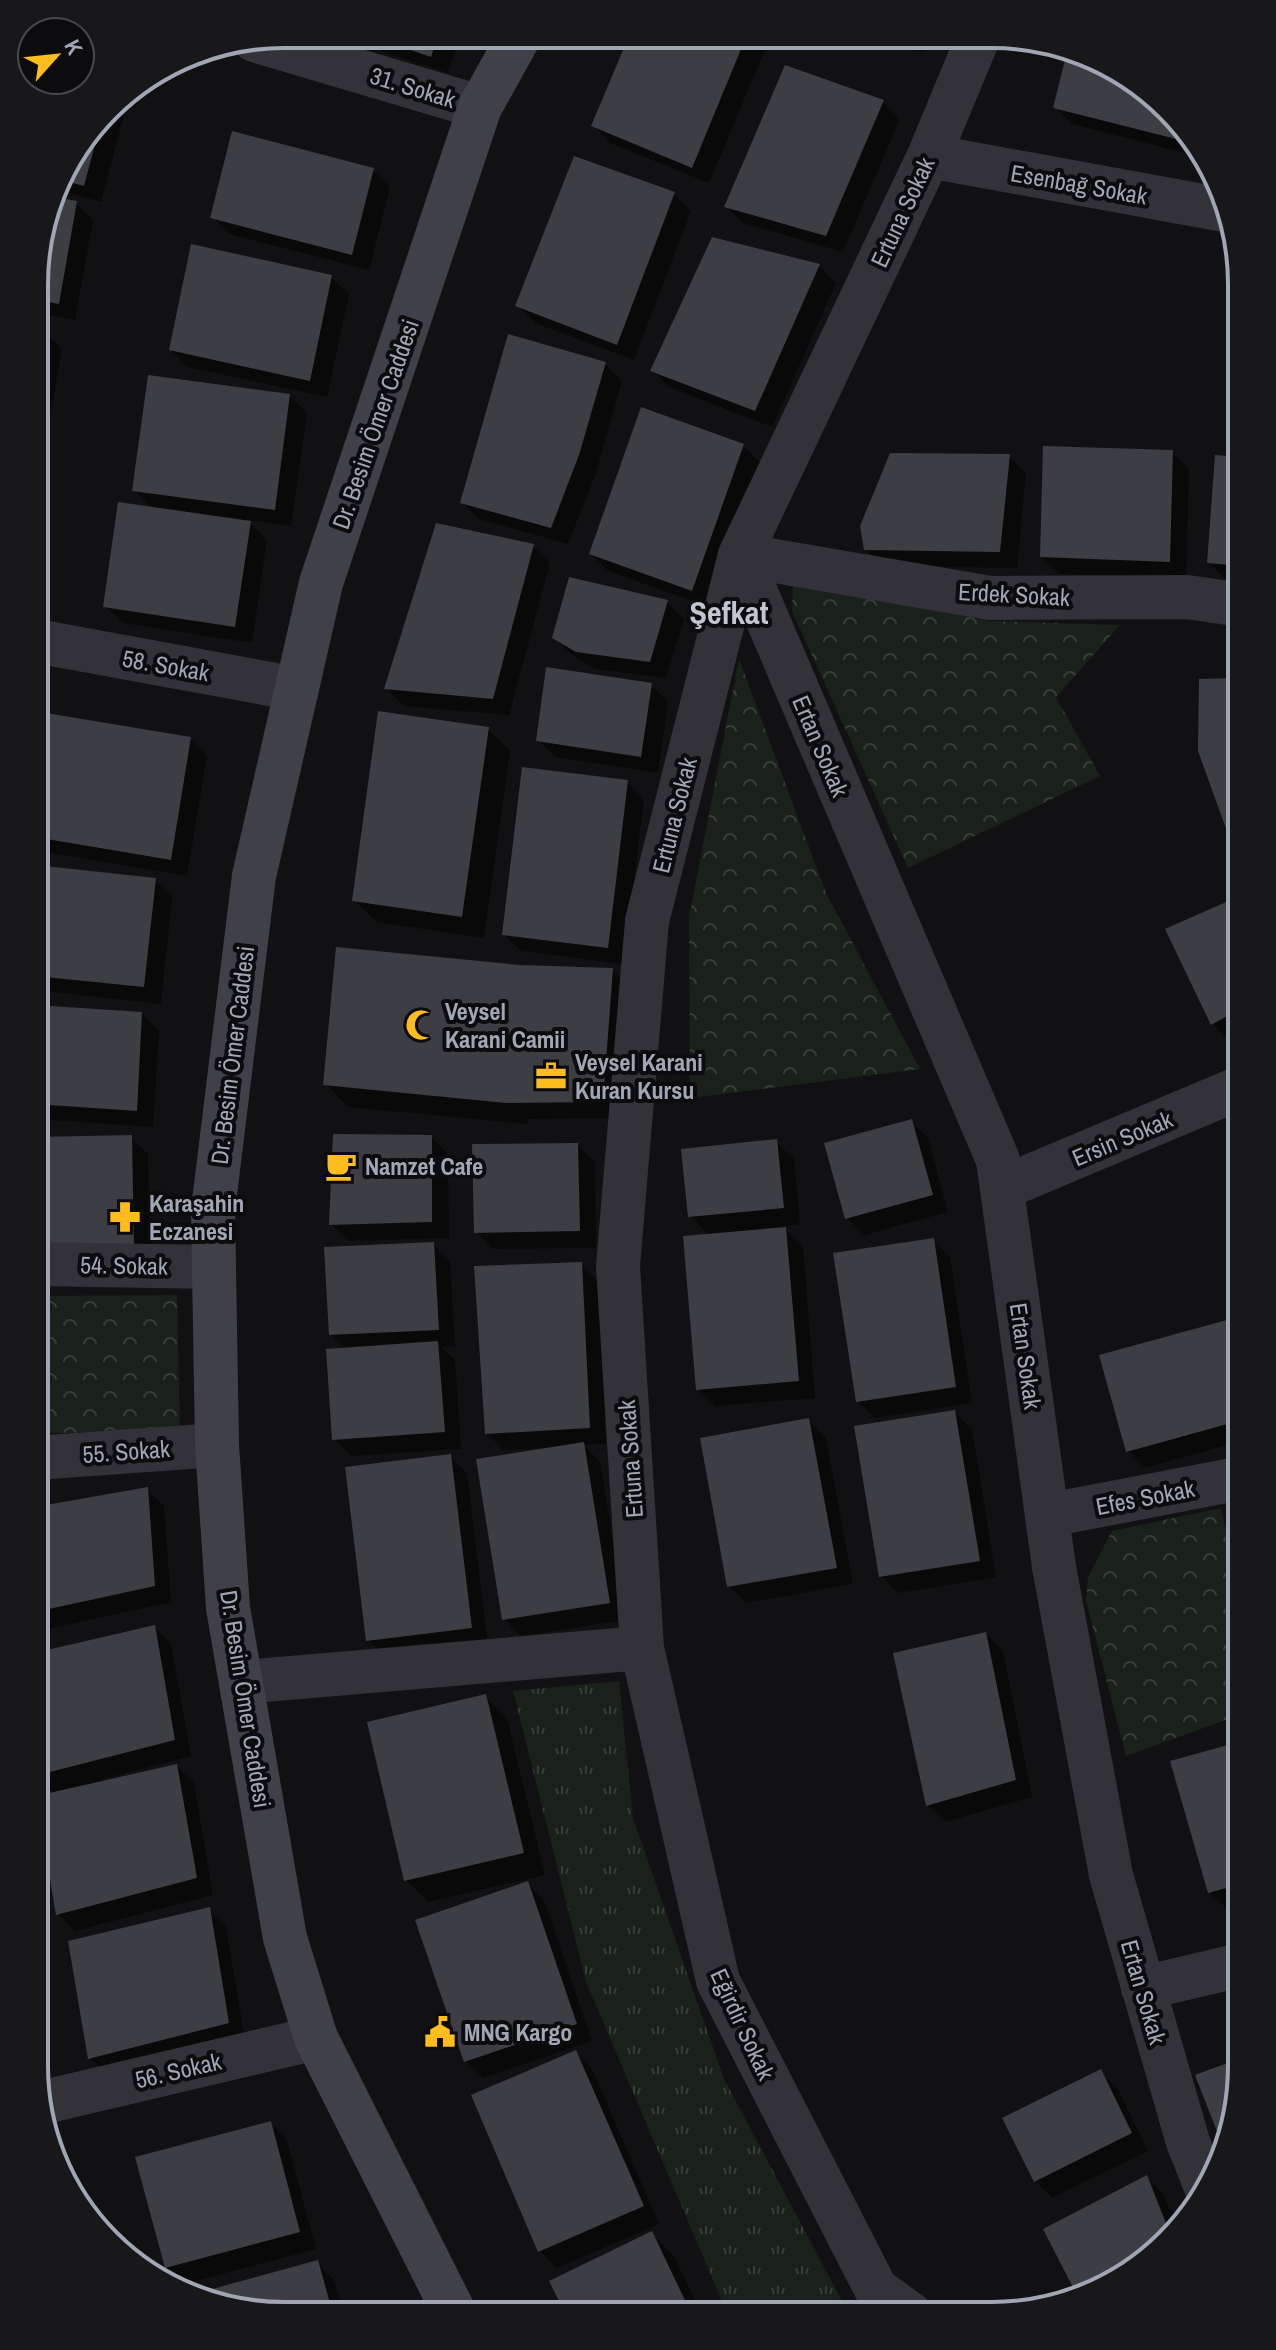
<svg xmlns="http://www.w3.org/2000/svg" width="1276" height="2350" viewBox="0 0 1276 2350" font-family="'Archivo Narrow',sans-serif">
<style>
.grass{fill:url(#grass-tufts)}
.park{fill:url(#park-crowns)}
.shadow{fill:#0007}
.building{fill:#3d3e43}
.lines{fill:none;stroke-linecap:round;stroke-linejoin:round}
.street{stroke:#323238;stroke-width:44}
.secondary{stroke:#404148;stroke-width:44}
.labels{text-anchor:middle;dominant-baseline:central;stroke-width:8;stroke-linejoin:round;paint-order:stroke}
.street-label{font-size:24px;fill:#a1a6b4;stroke:#0c0c0e}
.poi-label{font-size:24px;font-weight:bold;fill:#a1a6b4;stroke:#0c0c0e;text-anchor:start}
.district-label{font-size:32px;font-weight:bold;fill:#c2c6d0;stroke:#0c0c0e}
.rim{fill:none;stroke:#a1a6b4;stroke-width:4}
</style>
<defs>
<pattern id="grass-tufts" width="24" height="20" patternUnits="userSpaceOnUse" patternTransform="scale(2)"><rect width="24" height="20" fill="#19211a"/><path d="M3 7l-1-3M5 7V3M7 7l1-3M15 17l-1-3M17 17v-4M19 17l1-3" fill="none" stroke="#373e39"/></pattern>
<pattern id="park-crowns" width="20" height="18" patternUnits="userSpaceOnUse" patternTransform="scale(2)"><rect width="20" height="18" fill="#19211a"/><path d="M2 6a3 3 0 1 1 6 0M12 15a3 3 0 1 1 6 0" fill="none" stroke="#373e39"/></pattern>
</defs>
<rect width="100%" height="100%" fill="#111113"/>
<path class="grass" d="M619,1681L633,1818L724,2079L850,2316L728,2315L586,1982L513,1691Z"/>
<path class="park" d="M793,583L990,621L1120,625L1056,697L1100,776L908,868L792,611Z
M739,659L826,893L920,1069L690,1098L689,917Z
M177,1295L180,1432L35,1433V1296Z
M1221,1508L1242,1602V1714L1126,1756L1086,1601L1088,1577L1112,1531Z"/>
<path class="shadow" d="M330,34L460,35L448,73Z
M632,36L766,37L769,40L709,183L610,143L593,125Z
M878,38H927L922,52Z
M1069,53L1156,96L1197,156L1072,124L1055,107Z
M128,91L130,93L101,202L55,189L60,173L119,96Z
M883,102L900,119L843,252L743,223L726,206Z
M373,170L390,187L369,270L229,234L212,217Z
M674,194L691,211L634,360L535,323L518,306Z
M52,199L76,203L93,220L75,320L36,312V252Z
M819,266L836,283L772,427L669,387L652,370Z
M331,277L349,294L327,397L188,367L171,350Z
M36,331L45,332L62,349L43,459L36,457Z
M605,364L622,381L596,473L568,544L479,519L462,502Z
M290,396L307,413L291,526L247,520L267,540L252,643L123,623L105,606L153,509L134,490Z
M743,445L760,463L709,607L608,571L591,554Z
M1172,452L1189,469L1186,578L1059,574L1042,557Z
M1009,456L1026,473L1017,568L883,566L865,549Z
M1242,459V581L1226,580L1209,562Z
M36,492L42,498L36,549Z
M533,546L550,563L509,715L404,706L387,689Z
M667,602L684,619L666,678L595,669L571,654L554,637Z
M651,685L668,702L658,773L555,757L538,740Z
M41,714L190,739L207,756L187,876L39,851L35,848L36,750Z
M488,729L510,751L484,938L377,922L354,900Z
M627,782L644,799L624,964L521,951L504,934Z
M35,867L155,880L172,897L161,1004L35,990Z
M1242,897V1034L1229,1041L1212,1024Z
M518,967L612,970L629,987L620,1118L528,1119L527,1124L348,1107L326,1084Z
M35,1007L142,1014L159,1031L153,1127L35,1119Z
M911,1121L928,1138L948,1212L864,1235L847,1218Z
M131,1137L148,1154L150,1264L35,1257V1139Z
M431,1137L448,1154L449,1238L348,1241L331,1224Z
M776,1142L794,1159L800,1225L782,1226L803,1246L815,1398L715,1406L698,1389L710,1236L690,1216Z
M578,1145L595,1162L596,1248L493,1249L476,1232Z
M933,1240L950,1257L972,1403L875,1418L858,1401Z
M433,1244L450,1261L455,1346L441,1347L455,1360L461,1449L351,1456L334,1439L346,1349L330,1334Z
M581,1264L599,1282L606,1444L584,1445L600,1462L626,1620L521,1636L504,1619L544,1448L504,1450L486,1433Z
M1226,1322L1242,1338V1441L1145,1468L1128,1451Z
M954,1412L972,1429L996,1577L898,1593L881,1576Z
M809,1421L826,1438L853,1584L746,1603L729,1586Z
M450,1456L467,1473L488,1645L385,1657L368,1640Z
M147,1489L164,1506L171,1602L34,1632L35,1509Z
M154,1627L171,1644L191,1756L103,1779V1783L177,1766L194,1783L213,1895L75,1931L58,1914L55,1794L36,1775Z
M986,1634L1003,1651L1032,1797L945,1822L928,1805Z
M485,1696L507,1718L545,1875L428,1902L406,1880Z
M1242,1743L1241,1905L1227,1909L1209,1892Z
M527,1883L544,1900L592,2041L483,2078L466,2061Z
M209,1910L226,1927L245,2039L107,2075L90,2058Z
M575,2052L592,2069L659,2224L557,2268L540,2251Z
M1101,2072L1118,2089L1148,2151L1052,2198L1035,2181Z
M270,2123L287,2140L316,2249L184,2284L167,2267Z
M1146,2177L1163,2194L1178,2230L1131,2274L1081,2298L1045,2230Z
M652,2234L674,2256L702,2315H568Z
M317,2263L334,2280L344,2314H251L191,2298Z"/>
<path class="building" d="M364,34L396,35H438L431,57Z
M629,36L746,37L692,168L591,126Z
M1067,52L1156,96L1188,142L1053,108Z
M785,65L884,100L826,236L724,207Z
M102,118L84,186L58,179L60,173Z
M232,131L374,168L352,255L210,218Z
M574,156L675,192L617,345L515,306Z
M53,197L77,201L59,304L36,300V252Z
M712,237L820,264L755,411L650,371Z
M191,244L332,275L310,381L169,350Z
M36,329L46,330L38,378H36Z
M508,334L606,362L579,455L551,528L460,503Z
M148,375L290,394L275,510L132,491Z
M641,407L744,444L692,591L589,554Z
M1043,446L1173,450L1170,562L1040,557Z
M890,453L1010,454L1000,552L864,550L860,526Z
M1215,455L1242,457V566L1207,563Z
M118,502L251,521L235,627L103,607Z
M436,523L534,544L493,699L384,689Z
M569,577L668,600L650,662L576,652L552,638Z
M546,667L652,683L641,757L536,741Z
M1242,678V846L1233,848L1198,751L1199,679Z
M378,711L489,727L462,917L352,901Z
M40,712L191,737L171,860L35,837L36,737Z
M522,767L628,780L608,948L502,935Z
M35,865L156,878L144,987L35,976Z
M1242,895V1008L1211,1025L1165,929Z
M336,947L519,965L613,968L603,1102L506,1103L323,1085Z
M35,1005L142,1012L137,1111L35,1104Z
M912,1119L933,1195L845,1219L824,1143Z
M333,1134L432,1135V1222L329,1225Z
M132,1135L134,1247L35,1249V1137Z
M777,1139L784,1208L688,1217L681,1149Z
M578,1143L580,1231L474,1233L472,1144Z
M786,1227L799,1381L696,1390L683,1236Z
M934,1238L956,1387L856,1402L833,1253Z
M434,1242L439,1330L329,1335L324,1247Z
M582,1262L590,1428L485,1434L474,1266Z
M1227,1320L1242,1373V1420L1126,1452L1099,1355Z
M438,1341L445,1432L332,1440L326,1349Z
M955,1410L980,1561L879,1577L854,1426Z
M809,1418L837,1568L727,1587L700,1438Z
M584,1442L610,1603L502,1620L476,1459Z
M451,1454L472,1628L366,1641L345,1467Z
M148,1487L155,1586L35,1612V1507Z
M155,1625L175,1740L34,1776V1653Z
M986,1632L1016,1780L926,1806L893,1653Z
M486,1694L524,1853L404,1881L367,1722Z
M1242,1741L1241,1884L1208,1893L1170,1761Z
M177,1764L197,1878L56,1915L36,1796Z
M528,1881L577,2024L464,2062L415,1920Z
M210,1907L229,2023L88,2059L68,1941Z
M576,2050L644,2206L538,2252L471,2095Z
M1241,2058V2083L1225,2152L1195,2075Z
M1101,2069L1132,2133L1034,2182L1002,2118Z
M271,2121L300,2232L165,2268L135,2157Z
M1147,2175L1171,2236L1131,2274L1079,2299L1043,2229Z
M652,2231L692,2315H566L549,2281Z
M318,2260L333,2314H251L187,2296Z"/>
<g class="lines">
<path class="street" d="M254,40L480,107
M929,156L1230,211
M740,555L998,1160L1054,1567L1111,1875L1188,2142L1207,2190
M740,555L990,598L1187,597L1242,605
M36,641L297,689
M1002,1188L1242,1087
M35,1264L214,1267
M35,1458L217,1445
M1049,1515L1242,1478
M242,1682L642,1648
M1143,1988L1241,1965
M40,2103L316,2038
M913,2316L876,2289L718,1981L642,1648L618,1266L647,921L740,555L929,156L978,38"/>
<path class="secondary" d="M455,2314L316,2038L285,1938L228,1608L217,1445L213,1210L254,876L321,583L480,107L520,35"/>
</g>
<defs>
<symbol id="mosque-bare" viewBox="-9 -9 18 18"><path d="M3.5-4.9A6 6 0 1 0 3.5 4.9A5 5 0 1 1 3.5-4.9Z" fill="#febc1e" stroke="#0c0c0e" stroke-width="2.5" paint-order="stroke"/></symbol>
<symbol id="office-bare" viewBox="-9 -9 18 18"><path d="M-6-3h4V-5.5h4V-3h4V5H-6ZM-1-4.5V-3h2v-1.5ZM-6 0V1H6V0Z" fill="#febc1e" stroke="#0c0c0e" stroke-width="2.5" paint-order="stroke"/></symbol>
<symbol id="cafe-bare" viewBox="-9 -9 18 18"><path d="M-5.5-4.5H6V0H3Q3 3.5 0 3.5H-2.5Q-5.5 3.5-5.5 0ZM3-3.2v2h1.7v-2ZM-6 4.5H4V6H-6Z" fill="#febc1e" stroke="#0c0c0e" stroke-width="2.5" paint-order="stroke"/></symbol>
<symbol id="pharmacy-bare" viewBox="-9 -9 18 18"><path d="M-2-6h4v4h4v4h-4v4h-4v-4h-4v-4h4Z" fill="#febc1e" stroke="#0c0c0e" stroke-width="2.5" paint-order="stroke"/></symbol>
<symbol id="civic-bare" viewBox="-9 -9 18 18"><path d="M-.6-6.5H3V-4.5H.6V-3L4-1V1h2V6H-6V1h2V-1L-.6-3ZM-1.2 2.5V6h2.4V2.5Z" fill="#febc1e" stroke="#0c0c0e" stroke-width="2.5" paint-order="stroke"/></symbol>
</defs>
<g fill-rule="evenodd">
<use href="#mosque-bare" x="399" y="1003" width="44" height="44"/>
<use href="#office-bare" x="529" y="1054" width="44" height="44"/>
<use href="#cafe-bare" x="319" y="1144" width="44" height="44"/>
<use href="#pharmacy-bare" x="103" y="1195" width="44" height="44"/>
<use href="#civic-bare" x="418" y="2010" width="44" height="44"/>
</g>
<g class="labels">
<g class="street-label">
<text transform="translate(413 87) rotate(17)">31. Sokak</text>
<text transform="translate(1079 184) rotate(10)">Esenbağ Sokak</text>
<text transform="translate(902 212) rotate(-65)">Ertuna Sokak</text>
<text transform="translate(375 424) rotate(-71)">Dr. Besim Ömer Caddesi</text>
<text transform="translate(1014 594) rotate(3)">Erdek Sokak</text>
<text transform="translate(166 665) rotate(10)">58. Sokak</text>
<text transform="translate(821 746) rotate(67)">Ertan Sokak</text>
<text transform="translate(674 815) rotate(-76)">Ertuna Sokak</text>
<text transform="translate(232 1055) rotate(-83)">Dr. Besim Ömer Caddesi</text>
<text transform="translate(1122 1138) rotate(-23)">Ersin Sokak</text>
<text transform="translate(124 1265) rotate(1)">54. Sokak</text>
<text transform="translate(1026 1356) rotate(82)">Ertan Sokak</text>
<text transform="translate(126 1451) rotate(-4)">55. Sokak</text>
<text transform="translate(630 1459) rotate(-94)">Ertuna Sokak</text>
<text transform="translate(1145 1497) rotate(-11)">Efes Sokak</text>
<text transform="translate(246 1699) rotate(81)">Dr. Besim Ömer Caddesi</text>
<text transform="translate(1144 1992) rotate(74)">Ertan Sokak</text>
<text transform="translate(743 2024) rotate(65)">Eğirdir Sokak</text>
<text transform="translate(178 2070) rotate(-13)">56. Sokak</text>
</g>
<g class="poi-label">
<text x="445" y="1011">Veysel<tspan x="445" dy="28">Karani Camii</tspan></text>
<text x="575" y="1062">Veysel Karani<tspan x="575" dy="28">Kuran Kursu</tspan></text>
<text x="365" y="1166">Namzet Cafe</text>
<text x="149" y="1203">Karaşahin<tspan x="149" dy="28">Eczanesi</tspan></text>
<text x="464" y="2032">MNG Kargo</text>
</g>
<g class="district-label">
<text x="729" y="612">Şefkat</text>
</g>
</g>
<path d="M0 0H1276V2350H0ZM284 48H992A236 236 0 0 1 1228 284V2066A236 236 0 0 1 992 2302H284A236 236 0 0 1 48 2066V284A236 236 0 0 1 284 48Z" fill="#18181b" fill-rule="evenodd"/>
<path class="rim" d="M284 48H992A236 236 0 0 1 1228 284V2066A236 236 0 0 1 992 2302H284A236 236 0 0 1 48 2066V284A236 236 0 0 1 284 48Z"/>
<g transform="translate(56 56) rotate(63)"><circle r="38" fill="#0c0c0e" stroke="#484a50" stroke-width="2"/>
<path d="M0-6L14 30L0 20L-14 30Z" fill="#febc1e"/>
<text y="-12" font-size="22" font-weight="bold" text-anchor="middle" fill="#a1a6b4">K</text>
</g>
</svg>
